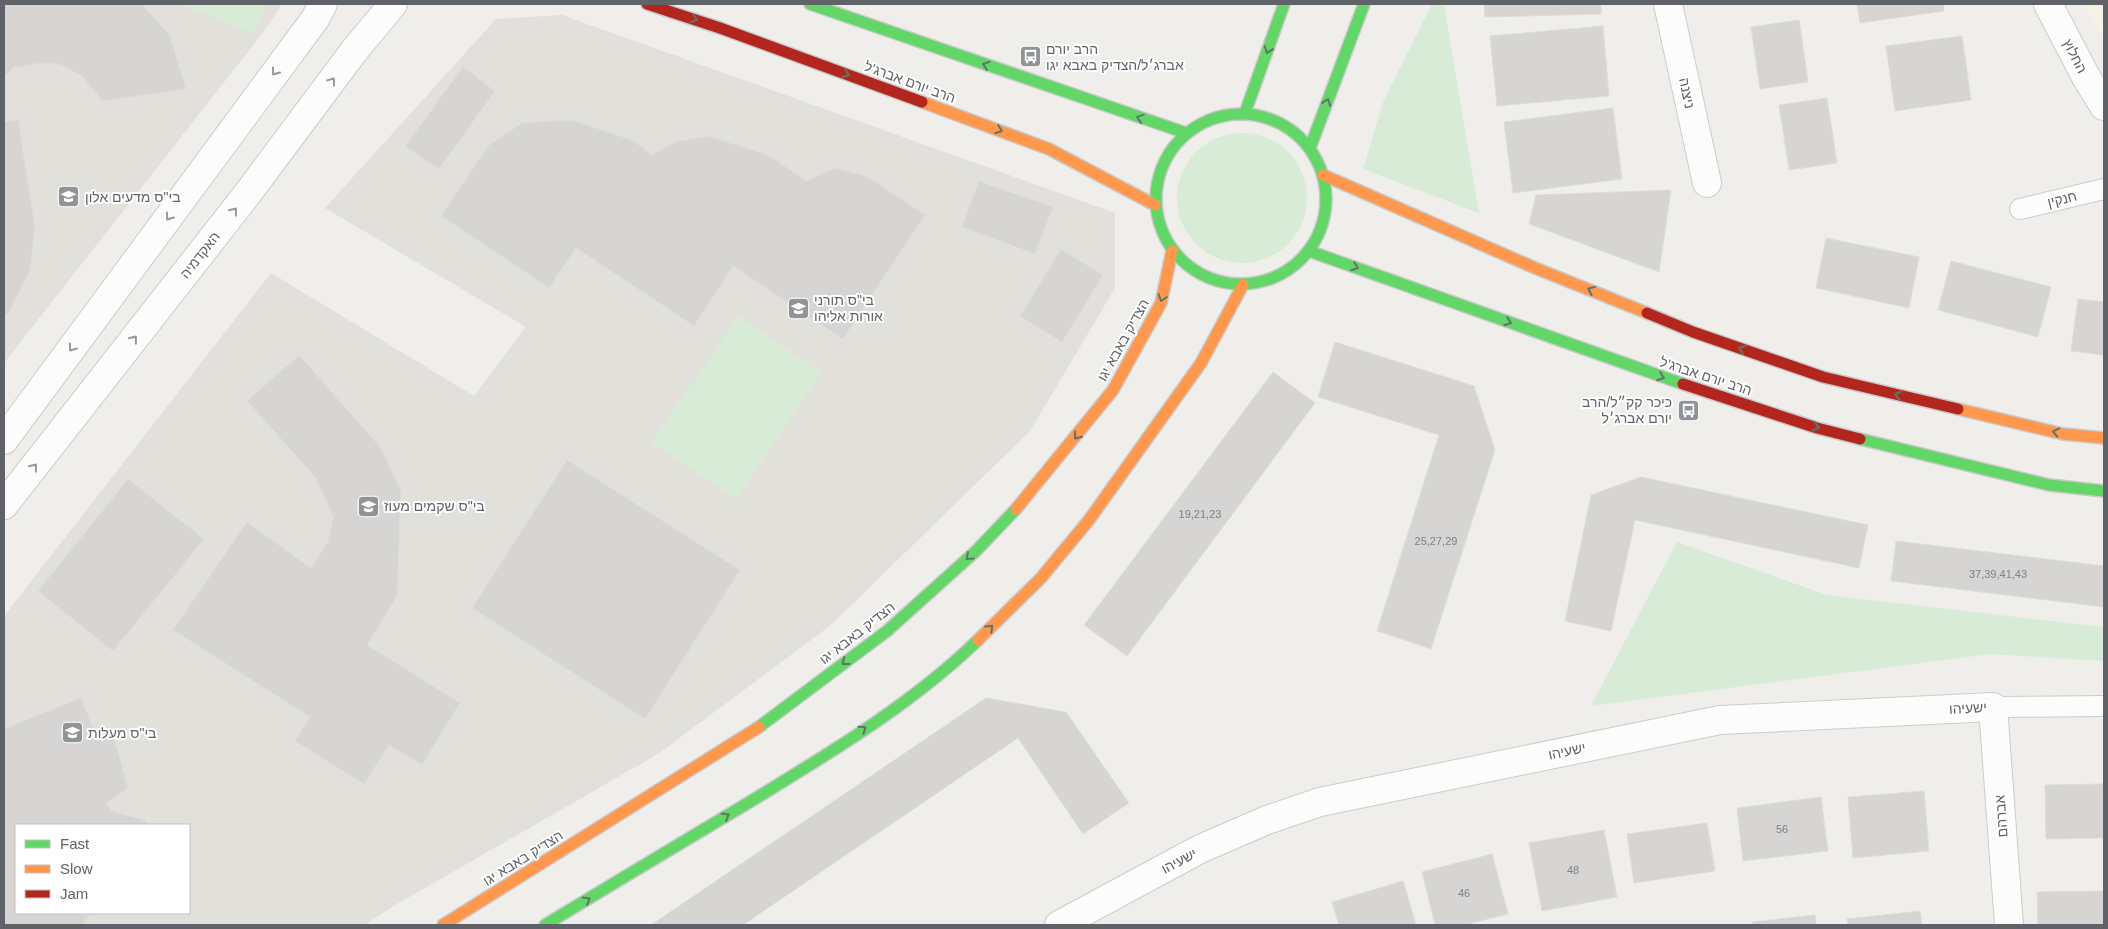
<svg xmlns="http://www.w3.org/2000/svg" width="2108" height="929" viewBox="0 0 2108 929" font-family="Helvetica,Heebo,sans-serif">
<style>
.commercial{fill:#f7f3e4}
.education{fill:#e2e0da;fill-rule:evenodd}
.green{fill:#d8ebd6}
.building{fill:#d6d5d3;stroke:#deddd9}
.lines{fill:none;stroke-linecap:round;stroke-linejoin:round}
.lane-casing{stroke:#cbcccc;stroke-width:22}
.street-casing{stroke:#cbcccc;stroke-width:30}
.fast-casing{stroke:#cacacb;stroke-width:14}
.slow-casing{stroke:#cacacb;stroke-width:14}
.jam-casing{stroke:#cacacb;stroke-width:14}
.lane{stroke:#fdfcfc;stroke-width:20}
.street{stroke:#fdfcfc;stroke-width:28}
.fast{stroke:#63d668;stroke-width:11}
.slow{stroke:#ff974d;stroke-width:11}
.jam{stroke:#b3261e;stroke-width:11}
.oneway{stroke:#607468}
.oneway2{stroke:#96999c}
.labels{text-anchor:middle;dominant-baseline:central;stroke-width:4;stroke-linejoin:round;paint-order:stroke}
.number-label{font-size:11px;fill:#7e8184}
.poi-label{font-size:14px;fill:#5f6368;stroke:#fff;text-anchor:start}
.street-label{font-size:14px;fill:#5f6368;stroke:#fff}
</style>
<rect width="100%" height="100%" fill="#efeeea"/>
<path class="commercial" d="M2083,4H2104V37Z"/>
<path class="education" d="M4,4H282L265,30L4,363Z
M562,15L1115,213V288L1030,431L831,625L658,754L397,904L365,925H4V616L271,273L474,396L526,327L325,208L496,19ZM16,825H189V913H16Z"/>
<path class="green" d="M178,4H266L254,33Z
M1432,4H1444L1479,213L1363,169L1383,102Z
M1177 198a65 65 0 1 1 130 0a65 65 0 1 1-130 0Z
M738,316L822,373L736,499L652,443Z
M1677,542L1827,595L2104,627V661L1990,654L1591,706Z"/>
<path class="building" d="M4,4H142L170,36L186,89L103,101L82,76L60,64L40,63L13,68L4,77Z
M1484,4H1601V14L1485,17Z
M1857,4H1943L1944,11L1860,23Z
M1799,20L1808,82L1760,89L1751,27Z
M1603,26L1609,96L1497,106L1490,36Z
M1962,36L1971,100L1895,111L1886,46Z
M463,67L495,91L439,169L405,146Z
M1827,98L1837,163L1789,170L1779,105Z
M1613,108L1622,179L1513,193L1504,122Z
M18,120L35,227L30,270L9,312L4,317V122Z
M572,120L632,140L652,155L676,142L708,136L768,155L807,181L834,168L866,176L925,215L843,339L733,266L694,326L576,248L549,288L441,216L489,145L522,123Z
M979,181L1053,207L1035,254L962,227Z
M1671,190L1659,272L1529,224L1536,195Z
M1826,238L1919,257L1909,308L1816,288Z
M1061,249L1103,275L1062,342L1020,316Z
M1951,261L2051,287L2038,337L1938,310Z
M2078,299L2104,302V355L2071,351Z
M1335,342L1474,386L1495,450L1431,649L1377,631L1439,435L1318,397Z
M299,355L381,448L401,491L397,596L367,645L460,703L422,765L389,745L364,784L295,741L310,717L173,630L247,522L311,568L328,542L333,517L316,478L247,401Z
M1273,372L1315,403L1127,656L1084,625Z
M567,460L740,570L645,719L472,608Z
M1641,477L1868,525L1859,568L1635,520L1611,631L1565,621L1591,495Z
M128,479L204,539L113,651L38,591Z
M1896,541L2104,566V607L1891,581Z
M81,698L94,730H112L128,788L106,803L111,811L147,821L146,825H16V913L91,914L81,925H4V729Z
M986,698L1066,712L1129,803L1083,834L1018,738L743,925H651Z
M2104,784V838L2046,839L2045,785Z
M1924,791L1929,851L1853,858L1848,797Z
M1821,797L1828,851L1743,861L1737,808Z
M1707,823L1715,871L1634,883L1627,834Z
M1604,830L1617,897L1542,911L1529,843Z
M1492,854L1508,914L1464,925H1435L1422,872Z
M1403,881L1416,925H1339L1332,902Z
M2104,891V925H2038L2037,892Z
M1920,911L1922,925H1848L1847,919Z
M1815,915L1816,925H1753L1752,922Z"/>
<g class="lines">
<defs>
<path id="lane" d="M2020,209L2104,189
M1993,707L2104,706"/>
<path id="street" d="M1668,4L1707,183
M2048,4L2086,77L2104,106
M4,440L315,19L323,4
M4,505L248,193L354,51L393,4
M1059,925L1200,849L1267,820L1320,802L1720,720L1993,707L2009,925"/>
<path id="fast" d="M810,4L1186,133
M1245,113L1284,4
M1156 199a85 85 0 1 1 170 0a85 85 0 1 1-170 0Z
M1310,148L1364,4
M1309,251L1683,384
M1860,439L2049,485L2104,491
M759,727L887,631L976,551L1016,509
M545,925C614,883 684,841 753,800C831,752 912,704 978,640"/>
<path id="slow" d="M922,102L1049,149L1155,205
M1323,175L1535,268L1647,313
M1958,409L2063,434L2104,438
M1016,509L1113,390L1161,303L1172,251
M978,640L1041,578L1089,520L1201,363L1243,285
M443,925L759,727"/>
<path id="jam" d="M647,4L720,28L922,102
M1647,313L1693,332L1823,377L1958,409
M1683,384L1817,428L1860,439"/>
</defs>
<use href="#lane" class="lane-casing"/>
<use href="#street" class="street-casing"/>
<use href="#fast" class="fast-casing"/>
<use href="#slow" class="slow-casing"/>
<use href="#jam" class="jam-casing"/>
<use href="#lane" class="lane"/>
<use href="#street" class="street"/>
<use href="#fast" class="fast"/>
<use href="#slow" class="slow"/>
<use href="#jam" class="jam"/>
</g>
<defs><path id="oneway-chevron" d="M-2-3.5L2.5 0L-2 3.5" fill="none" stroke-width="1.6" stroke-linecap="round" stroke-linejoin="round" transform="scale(1.25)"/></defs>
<g class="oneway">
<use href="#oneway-chevron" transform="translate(694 19) rotate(19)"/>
<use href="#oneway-chevron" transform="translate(1268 50) rotate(110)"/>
<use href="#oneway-chevron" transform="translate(986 65) rotate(-161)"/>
<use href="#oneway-chevron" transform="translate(846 74) rotate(20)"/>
<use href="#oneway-chevron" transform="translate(1327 102) rotate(-70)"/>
<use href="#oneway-chevron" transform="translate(1140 118) rotate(-162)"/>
<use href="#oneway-chevron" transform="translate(999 130) rotate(20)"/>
<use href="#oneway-chevron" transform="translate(1355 267) rotate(20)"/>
<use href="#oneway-chevron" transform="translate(1591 290) rotate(-158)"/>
<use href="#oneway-chevron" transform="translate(1162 298) rotate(108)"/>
<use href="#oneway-chevron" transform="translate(1508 322) rotate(20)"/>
<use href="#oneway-chevron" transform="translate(1742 349) rotate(-161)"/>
<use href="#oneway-chevron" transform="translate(1661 377) rotate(20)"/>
<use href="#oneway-chevron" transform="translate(1898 395) rotate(-166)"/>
<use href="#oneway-chevron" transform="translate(1816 427) rotate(16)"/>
<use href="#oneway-chevron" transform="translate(2056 432) rotate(-167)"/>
<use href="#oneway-chevron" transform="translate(1077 436) rotate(129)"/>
<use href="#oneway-chevron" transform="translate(969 557) rotate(138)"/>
<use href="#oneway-chevron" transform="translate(990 628) rotate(-44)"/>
<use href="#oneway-chevron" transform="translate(845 662) rotate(143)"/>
<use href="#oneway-chevron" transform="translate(863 729) rotate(-34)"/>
<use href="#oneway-chevron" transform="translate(726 816) rotate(-31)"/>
<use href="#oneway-chevron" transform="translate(587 900) rotate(-31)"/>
</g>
<g class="oneway2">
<use href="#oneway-chevron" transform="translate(275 72) rotate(126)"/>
<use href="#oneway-chevron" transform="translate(332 81) rotate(-53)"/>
<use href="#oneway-chevron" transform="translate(234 211) rotate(-52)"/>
<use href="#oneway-chevron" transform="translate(169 217) rotate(126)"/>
<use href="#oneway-chevron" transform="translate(134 339) rotate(-52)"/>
<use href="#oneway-chevron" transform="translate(72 348) rotate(126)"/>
<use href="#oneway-chevron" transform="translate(34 467) rotate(-52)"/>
</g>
<defs>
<symbol id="bus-square" viewBox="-11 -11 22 22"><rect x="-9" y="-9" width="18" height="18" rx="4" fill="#919496" stroke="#fff"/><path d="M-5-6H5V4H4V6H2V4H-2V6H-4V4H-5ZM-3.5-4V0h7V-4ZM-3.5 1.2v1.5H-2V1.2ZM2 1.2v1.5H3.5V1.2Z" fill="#fff"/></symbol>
<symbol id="school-square" viewBox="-11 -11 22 22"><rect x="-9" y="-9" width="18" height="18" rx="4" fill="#919496" stroke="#fff"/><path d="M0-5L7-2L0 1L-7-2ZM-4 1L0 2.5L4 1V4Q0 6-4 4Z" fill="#fff"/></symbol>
</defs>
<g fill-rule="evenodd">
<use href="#bus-square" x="1018" y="44" width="25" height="25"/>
<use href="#school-square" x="56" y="184" width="25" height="25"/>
<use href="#school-square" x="786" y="296" width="25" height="25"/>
<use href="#bus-square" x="1676" y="398" width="25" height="25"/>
<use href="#school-square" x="356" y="494" width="25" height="25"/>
<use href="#school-square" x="60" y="720" width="25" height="25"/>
</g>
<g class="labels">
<g class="number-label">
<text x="1200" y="514">19,21,23</text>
<text x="1436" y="541">25,27,29</text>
<text x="1998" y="574">37,39,41,43</text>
<text x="1782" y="829">56</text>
<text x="1573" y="870">48</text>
<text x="1464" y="893">46</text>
</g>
<g class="poi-label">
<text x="1046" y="49">הרב יורם<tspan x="1046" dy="16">אברג׳ל/הצדיק באבא יגו</tspan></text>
<text x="85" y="197">בי"ס מדעים אלון</text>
<text x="814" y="300">בי"ס תורני<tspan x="814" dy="16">אורות אליהו</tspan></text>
<text x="1672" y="402" text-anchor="end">כיכר קק״ל/הרב<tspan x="1672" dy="16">יורם אברג׳ל</tspan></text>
<text x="384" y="506">בי"ס שקמים מעוז</text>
<text x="88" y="733">בי"ס מעלות</text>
</g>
<g class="street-label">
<text transform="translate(2075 56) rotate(63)">החלוץ</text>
<text transform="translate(910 82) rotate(20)">הרב יורם אברג'ל</text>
<text transform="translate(1687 93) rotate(78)">ניצנה</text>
<text transform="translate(2062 199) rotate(-14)">חנקין</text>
<text transform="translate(200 255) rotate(-52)">האקדמיה</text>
<text transform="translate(1123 340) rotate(-61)">הצדיק באבא יגו</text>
<text transform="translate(1706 376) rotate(18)">הרב יורם אברג'ל</text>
<text transform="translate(857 633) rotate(-38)">הצדיק באבא יגו</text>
<text transform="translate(1968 708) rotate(-3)">ישעיהו</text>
<text transform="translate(1567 751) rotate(-12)">ישעיהו</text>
<text transform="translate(2001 816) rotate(-94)">אברהם</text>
<text transform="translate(523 858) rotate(-32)">הצדיק באבא יגו</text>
<text transform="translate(1179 861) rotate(-28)">ישעיהו</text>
</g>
</g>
<rect width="2108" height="929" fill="none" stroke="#5f6368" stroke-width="10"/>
<rect x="15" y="824" width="175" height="90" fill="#ffffff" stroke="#bfc1c3"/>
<rect x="25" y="840" width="25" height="8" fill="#63d668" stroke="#bfc1c3"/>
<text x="60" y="849" font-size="15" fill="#5f6368">Fast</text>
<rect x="25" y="865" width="25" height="8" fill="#ff974d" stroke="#bfc1c3"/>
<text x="60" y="874" font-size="15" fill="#5f6368">Slow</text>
<rect x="25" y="890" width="25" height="8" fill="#b3261e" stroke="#bfc1c3"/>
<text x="60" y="899" font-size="15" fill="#5f6368">Jam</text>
</svg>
